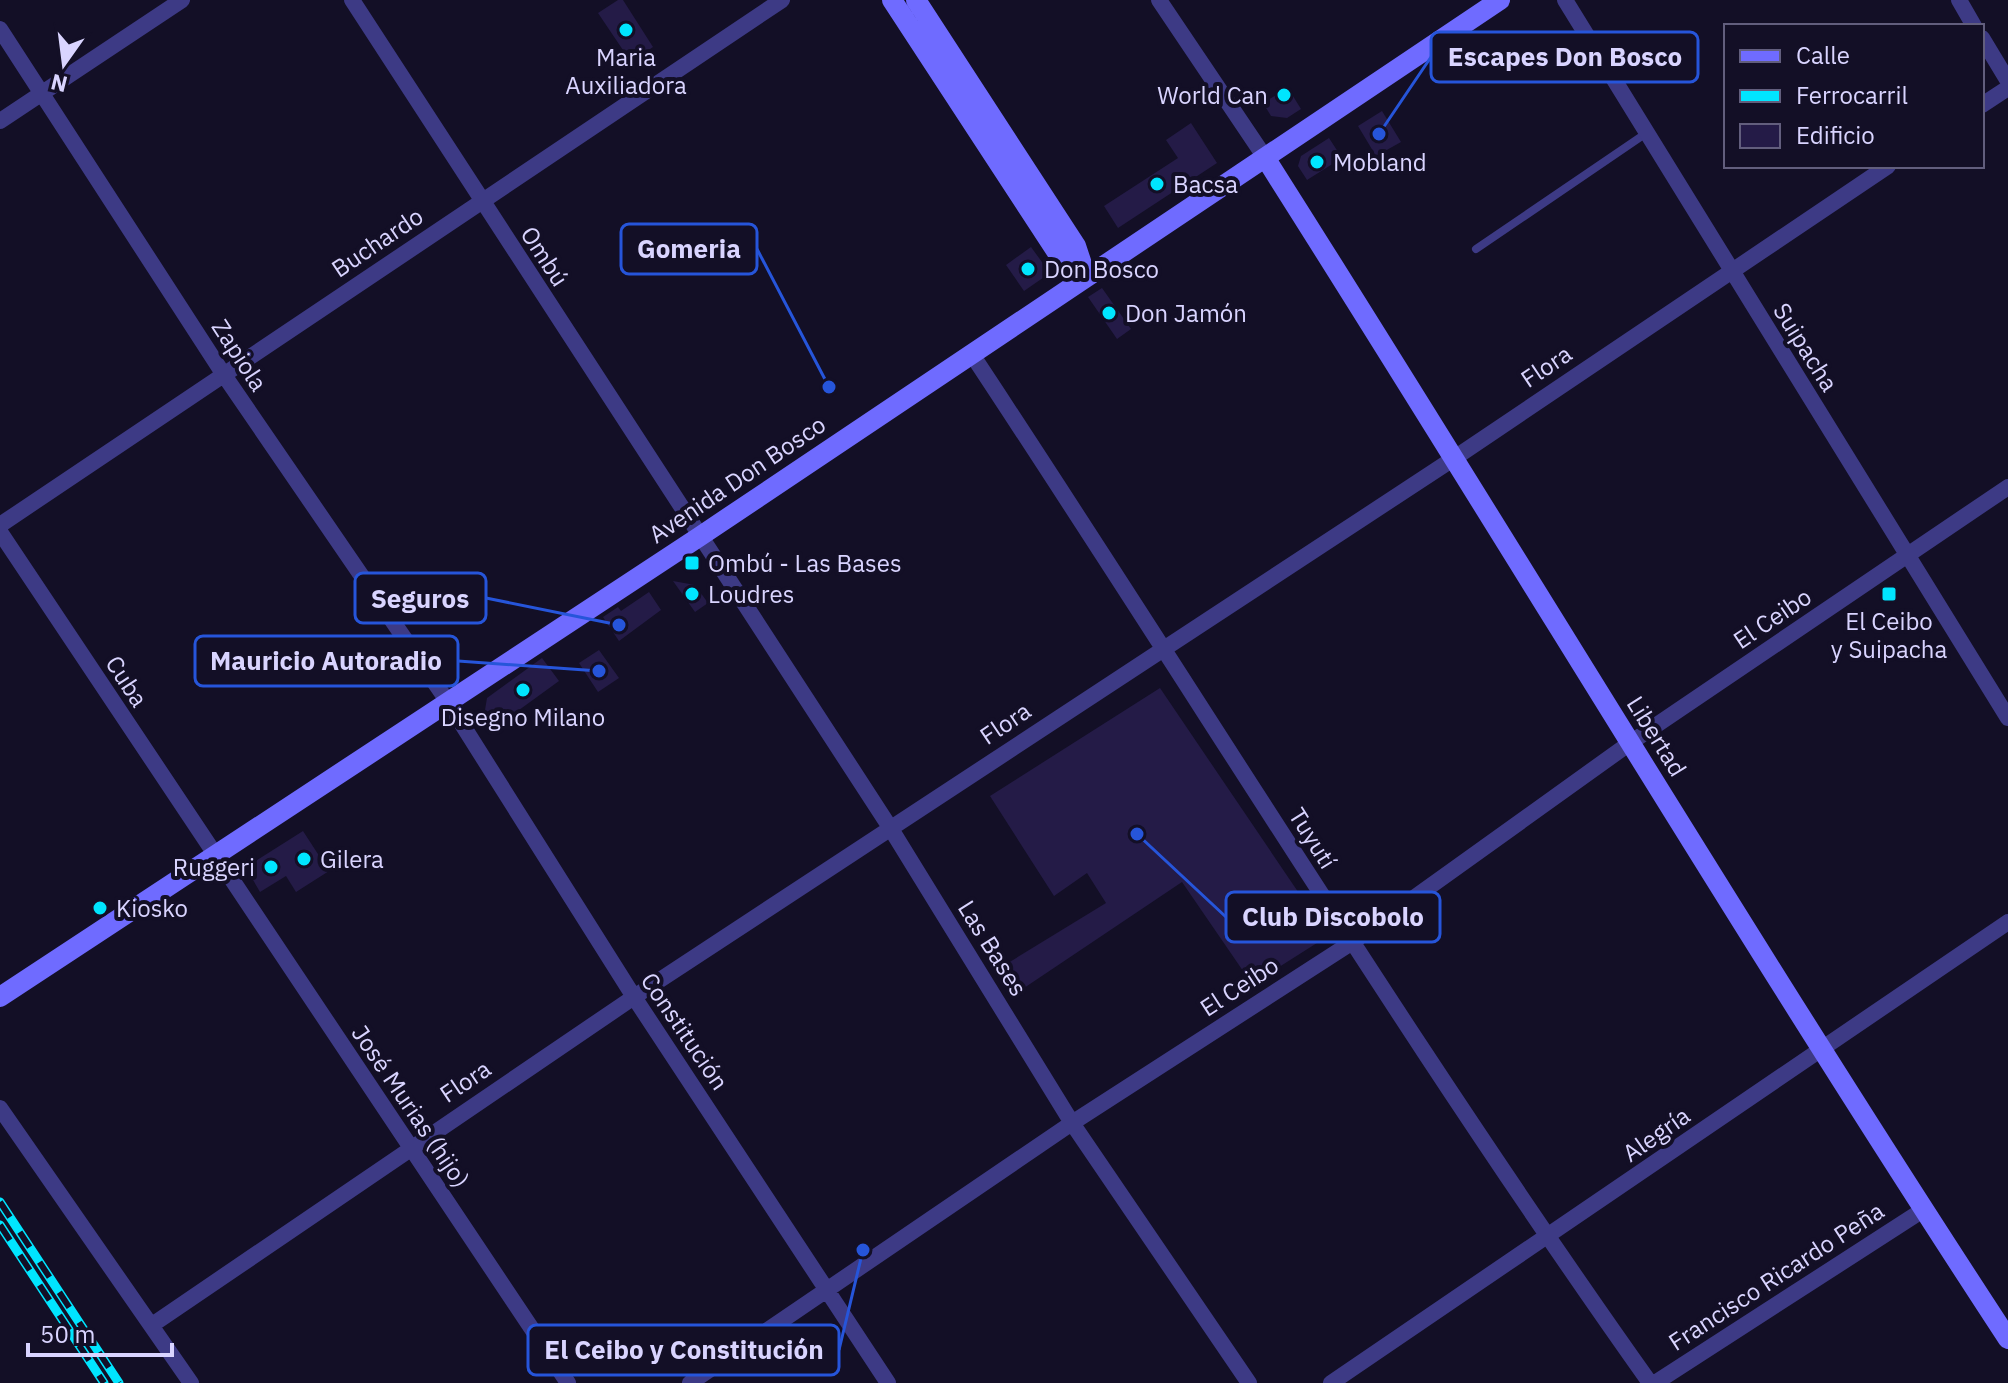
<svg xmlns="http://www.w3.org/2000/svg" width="2008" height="1383" viewBox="0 0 2008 1383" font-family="'IBM Plex Sans',sans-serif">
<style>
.building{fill:#241b47}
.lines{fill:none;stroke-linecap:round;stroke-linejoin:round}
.lane{stroke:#3d3a85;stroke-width:8}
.street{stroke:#3d3a85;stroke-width:16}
.secondary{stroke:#6f6bff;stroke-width:20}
.rail-casing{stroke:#00e5ff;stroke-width:9}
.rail{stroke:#130f26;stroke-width:6;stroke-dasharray:18;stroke-linecap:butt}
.poi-dot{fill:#00e5ff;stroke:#130f26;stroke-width:3}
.labels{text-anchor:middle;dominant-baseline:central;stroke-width:8;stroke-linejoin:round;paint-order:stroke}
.poi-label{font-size:24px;fill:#d9d4ff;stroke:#130f26;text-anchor:start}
.street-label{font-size:24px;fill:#d9d4ff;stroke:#130f26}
.leader{fill:none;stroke:#2655da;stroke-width:3}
.callout-dot{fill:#2655da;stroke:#130f26;stroke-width:3}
.callout{fill:#130f26;stroke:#2655da;stroke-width:3}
.callout-label{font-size:26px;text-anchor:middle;font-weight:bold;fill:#d9d4ff}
</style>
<rect width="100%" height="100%" fill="#130f26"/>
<path class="building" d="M618,0H623L653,47L631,62L598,13Z
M1288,88L1301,109L1287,118L1271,116L1263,103Z
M1382,111L1401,142L1376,156L1358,126Z
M1191,123L1217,163L1118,228L1104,206L1178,158L1166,140Z
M1329,138L1342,158L1307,180L1298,166L1301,156Z
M1031,247L1050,273L1024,291L1006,265Z
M1102,288L1131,329L1117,339L1088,297Z
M673,581L695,585L708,603L695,612Z
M649,592L661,610L619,641L603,617L618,607L621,611Z
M599,650L619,678L598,692L579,663Z
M542,658L559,681L497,726L485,710L487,698Z
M1160,688L1328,936L1252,984L1182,882L1024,988L1008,963L1106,903L1087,873L1054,896L990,796Z
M303,831L329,871L296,892L286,876L260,892L249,873L251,864Z"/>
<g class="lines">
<path class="lane" d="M1476,249L1645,134"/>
<path class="street" d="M352,0L891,829L1072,1123L1249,1383
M1159,0L1266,159
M1565,0L2008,718
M1959,0L1974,26
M0,29L224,375L448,702L634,997L888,1383
M1982,38L2008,81
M1982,105L2008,88
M0,121L182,0
M971,353C1198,696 1412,1048 1650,1383
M0,525L782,0
M0,532L568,1383
M0,1108L191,1383
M152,1325L634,997L1456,457L1888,166
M690,1383L1072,1123L1351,943L1630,743L2008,487
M1331,1383L2008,922
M1655,1383L1923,1210"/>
<path class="secondary" d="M892,0L1060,257L1086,276
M916,0L1076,246L1086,276
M1266,159C1515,551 1753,950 2008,1339
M0,997L699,537L1500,0"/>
<defs>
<path id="rail" d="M0,1202L119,1383
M0,1225L104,1383"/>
</defs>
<use href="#rail" class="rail-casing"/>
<use href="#rail" class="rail"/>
</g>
<g class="poi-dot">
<circle cx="626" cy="30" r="8"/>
<circle cx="1284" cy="95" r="8"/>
<circle cx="1317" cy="162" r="8"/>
<circle cx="1157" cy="184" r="8"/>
<circle cx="1028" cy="269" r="8"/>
<circle cx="1109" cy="313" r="8"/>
<rect x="684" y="555" width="16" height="16" rx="4"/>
<circle cx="692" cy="594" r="8"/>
<rect x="1881" y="586" width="16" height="16" rx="4"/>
<circle cx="523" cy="690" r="8"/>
<circle cx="304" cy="859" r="8"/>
<circle cx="271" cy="867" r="8"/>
<circle cx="100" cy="908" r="8"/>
</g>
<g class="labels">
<g class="poi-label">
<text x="626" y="57" text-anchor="middle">Maria<tspan x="626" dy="28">Auxiliadora</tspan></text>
<text x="1268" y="95" text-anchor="end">World Can</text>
<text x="1333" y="162">Mobland</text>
<text x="1173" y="184">Bacsa</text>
<text x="1044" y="269">Don Bosco</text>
<text x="1125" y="313">Don Jamón</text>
<text x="708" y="563">Ombú - Las Bases</text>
<text x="708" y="594">Loudres</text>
<text x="1889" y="621" text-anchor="middle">El Ceibo<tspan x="1889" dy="28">y Suipacha</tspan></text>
<text x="523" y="717" text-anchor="middle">Disegno Milano</text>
<text x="320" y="859">Gilera</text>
<text x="255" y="867" text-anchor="end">Ruggeri</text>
<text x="116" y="908">Kiosko</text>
</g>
<g class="street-label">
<text transform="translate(377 242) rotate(-34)">Buchardo</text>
<text transform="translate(545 256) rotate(57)">Ombú</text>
<text transform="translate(1806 347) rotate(58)">Suipacha</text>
<text transform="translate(240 355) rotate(57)">Zapiola</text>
<text transform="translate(1546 366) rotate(-34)">Flora</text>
<text transform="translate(737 479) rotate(-34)">Avenida Don Bosco</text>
<text transform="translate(1772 618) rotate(-34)">El Ceibo</text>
<text transform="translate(127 681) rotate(57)">Cuba</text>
<text transform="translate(1005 723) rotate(-34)">Flora</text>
<text transform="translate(1657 736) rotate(58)">Libertad</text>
<text transform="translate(1313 838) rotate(58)">Tuyutí</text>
<text transform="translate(993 948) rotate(58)">Las Bases</text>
<text transform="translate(1239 986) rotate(-33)">El Ceibo</text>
<text transform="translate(685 1031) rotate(56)">Constitución</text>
<text transform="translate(465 1081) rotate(-34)">Flora</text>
<text transform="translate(411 1106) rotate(56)">José Murias (hijo)</text>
<text transform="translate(1656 1134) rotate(-35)">Alegría</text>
<text transform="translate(1776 1276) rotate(-33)">Francisco Ricardo Peña</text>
</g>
</g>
<path class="leader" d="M1379 134L1431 57M829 387L757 249M619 625L486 598M599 671L458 661M1137 834L1226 917M863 1250L839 1350"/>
<g class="callout-dot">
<circle cx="1379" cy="134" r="8"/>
<circle cx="829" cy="387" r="8"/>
<circle cx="619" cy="625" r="8"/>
<circle cx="599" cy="671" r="8"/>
<circle cx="1137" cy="834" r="8"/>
<circle cx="863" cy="1250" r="8"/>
</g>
<g class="callout">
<rect x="1431" y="32" width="267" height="50" rx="8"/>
<rect x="621" y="224" width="136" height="50" rx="8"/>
<rect x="355" y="573" width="131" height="50" rx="8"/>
<rect x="195" y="636" width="263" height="50" rx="8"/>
<rect x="1226" y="892" width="214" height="50" rx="8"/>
<rect x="528" y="1325" width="311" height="50" rx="8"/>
</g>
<g class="callout-label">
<text x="1565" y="66">Escapes Don Bosco</text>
<text x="689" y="258">Gomeria</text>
<text x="420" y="608">Seguros</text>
<text x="326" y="670">Mauricio Autoradio</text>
<text x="1333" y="926">Club Discobolo</text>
<text x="684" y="1359">El Ceibo y Constitución</text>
</g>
<rect x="1724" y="24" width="260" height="144" fill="#130f26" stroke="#625e7d" stroke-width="2"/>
<rect x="1740" y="50" width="40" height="12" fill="#6f6bff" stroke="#625e7d" stroke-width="2"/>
<text x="1796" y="64" font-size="24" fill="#d9d4ff">Calle</text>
<rect x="1740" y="90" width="40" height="12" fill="#00e5ff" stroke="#625e7d" stroke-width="2"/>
<text x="1796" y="104" font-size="24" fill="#d9d4ff">Ferrocarril</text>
<rect x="1740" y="124" width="40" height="24" fill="#241b47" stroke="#625e7d" stroke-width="2"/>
<text x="1796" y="144" font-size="24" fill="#d9d4ff">Edificio</text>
<g transform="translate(64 64) rotate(194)" stroke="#130f26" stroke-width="6" paint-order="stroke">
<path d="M0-6L14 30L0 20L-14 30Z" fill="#d9d4ff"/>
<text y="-12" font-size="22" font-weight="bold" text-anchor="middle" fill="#d9d4ff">N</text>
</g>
<path d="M28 1343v12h144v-12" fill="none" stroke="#d9d4ff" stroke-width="4"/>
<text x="40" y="1343" font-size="24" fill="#d9d4ff" stroke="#130f26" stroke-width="6" paint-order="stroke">50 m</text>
</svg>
